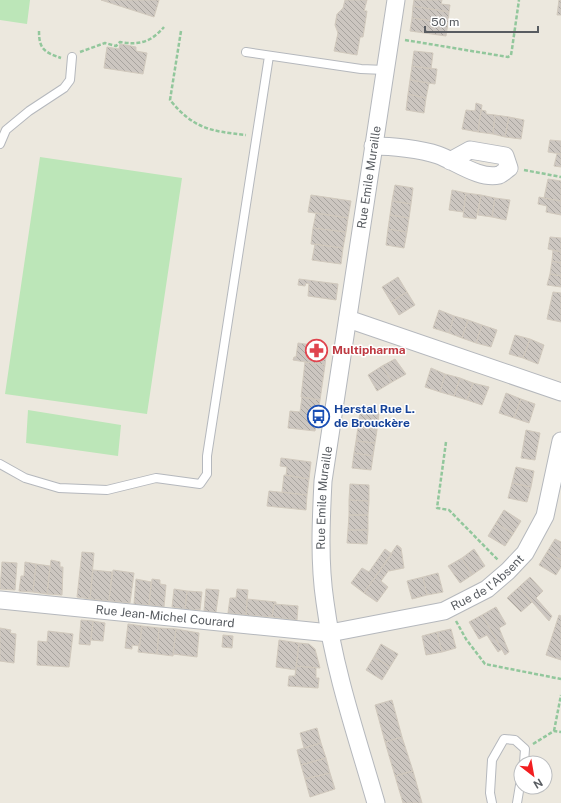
<svg xmlns="http://www.w3.org/2000/svg" width="561" height="803" viewBox="0 0 561 803" font-family="'Public Sans',sans-serif">
<style>
.garden{fill:#bce6b8}
.building{fill:url(#building-back-hatch);stroke:#d1c9bd}
.lines{fill:none;stroke-linecap:round;stroke-linejoin:round}
.service-casing{stroke:#b5b8bd;stroke-width:10}
.minor-casing{stroke:#b5b8bd;stroke-width:19}
.path{stroke:#92c79c;stroke-width:2.5;stroke-dasharray:4 2;stroke-linecap:butt}
.service{stroke:#fff;stroke-width:8}
.minor{stroke:#fff;stroke-width:17}
.labels{text-anchor:middle;dominant-baseline:central;stroke-width:3;stroke-linejoin:round;paint-order:stroke}
.street-label{font-size:12px;fill:#585c61;stroke:#fff}
.health-label{font-size:12px;font-weight:bold;fill:#be3a42;stroke:#fff;text-anchor:start}
.transit-label{font-size:12px;font-weight:bold;fill:#164399;stroke:#fff;text-anchor:start}
</style>
<defs>
<pattern id="building-back-hatch" width="6" height="6" patternUnits="userSpaceOnUse"><rect width="6" height="6" fill="#ccc6c0"/><path d="M-1 5l2 2M0 0l6 6M5-1l2 2" fill="none" stroke="#a8a49f"/></pattern>
</defs>
<rect width="100%" height="100%" fill="#ece8de"/>
<path class="garden" d="M0,0H30L27,24L0,20Z
M40,157L182,178L147,414L5,394Z
M28,410L121,425L118,456L26,443Z"/>
<path class="building" d="M101,0H159L154,17Z
M345,0H367L364,11H367L363,37H360L357,55L334,51L338,33L335,25L337,14L343,8Z
M414,0H442L441,4L450,5L449,12L413,6Z
M559,0H561V15H557Z
M413,6L449,12L448,23L412,18Z
M412,18L448,23L446,36L410,31Z
M120,44L136,47V51L147,53L143,74L104,68L107,47L119,49Z
M414,51L433,53L431,69L412,66Z
M412,66L437,69L435,84L410,80Z
M410,80L429,83L426,98L408,94Z
M408,94L426,98L424,113L406,110Z
M476,103L482,105L478,132L462,129L466,110L475,111Z
M481,110L486,111V114L495,115L493,134L478,132Z
M495,115L509,117L505,137L493,134Z
M509,117L524,120L521,139L505,137Z
M550,140L561,141V154L548,152Z
M557,154H561V167L554,166Z
M548,179L561,181V201L544,198Z
M395,185L413,188L411,204L392,201Z
M452,190L466,193L463,212L449,210Z
M466,193L481,195L476,219L463,217Z
M311,195L351,201L348,218L308,212Z
M481,195L495,198L492,217L478,215Z
M539,197L561,201V215L546,212L547,206L538,204Z
M495,198L510,200L506,220L492,217Z
M392,201L411,204L409,218L390,215Z
M316,213L348,218L346,232L313,228Z
M390,215L409,218L407,232L388,229Z
M313,228L346,232L343,248L311,244Z
M388,229L407,232L404,248L386,245Z
M550,237L561,238V252L548,249Z
M315,244L343,248L341,264L312,260Z
M553,250L561,252V263L552,261Z
M552,261L561,263V276L550,274Z
M550,274L561,276V287L547,285Z
M398,277L407,292L391,302L382,287Z
M299,279L338,284L336,300L308,296L309,284L306,283L305,286L298,285Z
M407,292L415,305L399,315L391,302Z
M553,292L561,293V322L547,319Z
M439,310L454,316L449,333L433,328Z
M454,316L468,320L462,338L449,333Z
M468,320L482,325L476,343L462,338Z
M482,325L497,330L491,347L476,343Z
M515,335L530,339L523,358L509,354Z
M530,339L544,345L538,364L523,358Z
M298,343L327,347L325,365L293,360L294,357H296Z
M395,359L406,374L392,382L382,366Z
M305,362L325,365L320,400L301,397Z
M382,366L392,382L377,391L368,375Z
M431,368L445,374L440,392L425,387Z
M445,374L460,378L454,396L440,392Z
M460,378L473,383L467,400L454,396Z
M473,383L489,387L482,405L467,400Z
M506,393L521,399L514,418L499,413Z
M302,397L320,400L315,431L288,428L290,411L300,412Z
M521,399L535,404L529,423L514,418Z
M360,411L379,413L377,430L358,427Z
M358,427L377,430L375,443L356,441Z
M526,430L540,433L535,460L521,458Z
M356,441L375,443L373,456L354,453Z
M354,453L373,456L371,470L352,468Z
M281,458L311,462L309,479L286,475L287,467L280,466Z
M516,467L534,471L531,487L512,483Z
M284,475L309,479L307,495L282,492Z
M512,483L531,487L527,502L508,498Z
M350,484L369,485V501L349,500Z
M269,491L307,495L306,510L267,506Z
M349,500L369,501L368,515H349Z
M504,510L521,521L513,534L496,523Z
M349,515H368V530H348Z
M496,523L513,534L505,546L488,536Z
M348,530H368L367,544L347,543Z
M555,539L561,542V560L547,552Z
M397,545L401,548L404,568L389,571V570L381,581L388,587L377,602L364,593Z
M385,549L392,554L364,593L351,583L362,568L369,572Z
M474,549L485,566L472,575L462,558Z
M82,552L94,553L90,599L77,597Z
M547,552L561,560V567L556,575L539,565Z
M462,558L472,575L460,583L448,566Z
M51,560L60,562V567H63L62,595L47,594Z
M2,562L17,563L15,590L0,589Z
M25,562L36,564L33,592L19,591L21,576H24Z
M36,564L50,566L47,594L33,592Z
M93,570L112,572L109,601L90,599Z
M113,570L134,573L130,603L109,601Z
M438,573L443,592L427,595L423,577Z
M423,577L427,595L412,599L407,581Z
M530,577L543,591L536,598L552,616L549,621L519,587Z
M136,579L151,582L149,605L134,604Z
M152,579L160,580V584L166,585L164,607L149,605Z
M519,587L532,602L521,612L507,598Z
M174,589L187,591L185,609L172,607Z
M206,589L219,590L216,612L204,611Z
M237,589L248,590L246,615L228,613L230,598H236Z
M187,591L202,592L200,610L185,609Z
M247,599L276,602V604H274L272,617L246,615Z
M274,604L298,606L297,620L272,617Z
M496,607L506,624L499,628L509,652L505,655L482,615Z
M482,615L502,649L498,652L487,635L479,639L469,622Z
M559,615L561,616V660L546,655Z
M81,620L93,621L90,645L79,644Z
M93,621L105,623L103,641L91,640Z
M128,624L142,626L140,646L132,645V649L125,648Z
M142,626L159,628L157,654L138,652Z
M0,628L11,630L10,633L16,634L14,663L0,661Z
M159,628L176,629L173,656L157,654Z
M176,629L199,633L197,657L173,654Z
M451,629L456,648L442,652L437,632Z
M48,631L73,634L69,667L37,665L38,641L47,642Z
M437,632L442,652L426,655L422,636Z
M223,635L233,636L232,648L222,647Z
M279,640L299,643L296,670L276,667Z
M299,643L309,644L315,649L320,668L296,666Z
M381,644L398,654L390,667L374,657Z
M374,657L390,667L382,680L366,670Z
M296,666L316,668V678H319L318,688L288,686L289,676H295Z
M392,700L402,737L385,742L375,705Z
M317,728L321,743L304,748L300,733Z
M402,737L413,771L395,776L385,742Z
M321,743L326,758L301,765L297,750Z
M326,758L330,773L305,779L301,765Z
M413,771L422,803H403L395,776Z
M330,773L335,789L310,797L305,779Z"/>
<g class="lines">
<defs>
<path id="service" d="M246,52L361,69L385,70
M0,144L6,130L29,111L64,88L70,80L72,57
M0,464L25,478L59,488L107,490L156,478L200,484L207,474V456L269,56
M492,803L490,793L492,760L504,739L515,740L525,749L524,763
M517,803L521,779"/>
<g id="minor">
<path d="M373,146C391,146 421,149 438,155C455,161 480,180 499,175C502,174 506,170 509,168L505,156L470,150L450,161"/>
<path d="M348,319L561,392"/>
<path id="s1" d="M0,600L330,633L444,611L487,589L508,571L525,553L545,516L561,441"/>
<path id="s2" d="M376,803C357,737 334,671 325,602C319,562 321,521 323,481L396,0"/>
</g>
</defs>
<use href="#service" class="service-casing"/>
<use href="#minor" class="minor-casing"/>
<path class="path" d="M39,31C39,49 44,52 61,58
M181,31L170,100C194,129 210,131 246,135
M405,40L508,57L511,55L512,49L519,0
M80,52L105,43L116,46L120,42C139,45 150,43 164,27
M524,170L561,177
M446,442L437,508L449,510L498,560
M456,621L466,639L485,664L561,679
M554,731L561,695
M533,744L554,731L561,732"/>
<use href="#service" class="service"/>
<use href="#minor" class="minor"/>
</g>
<defs>
<symbol id="pharmacy-ring" viewBox="-11 -11 22 22"><circle r="9.5" fill="#fff" stroke="#e0444e" stroke-width="1.5"/><path d="M-2-6h4v4h4v4h-4v4h-4v-4h-4v-4h4Z" fill="#e0444e"/></symbol>
<symbol id="bus-ring" viewBox="-11 -11 22 22"><circle r="9.5" fill="#fff" stroke="#1a4fb4" stroke-width="1.5"/><path d="M-5-6H5V4H4V6H2V4H-2V6H-4V4H-5ZM-3.5-4V0h7V-4ZM-3.5 1.2v1.5H-2V1.2ZM2 1.2v1.5H3.5V1.2Z" fill="#1a4fb4"/></symbol>
</defs>
<g fill-rule="evenodd">
<use href="#pharmacy-ring" x="304" y="338" width="25" height="25"/>
<use href="#bus-ring" x="306" y="404" width="25" height="25"/>
</g>
<g class="labels">
<g class="street-label">
<text stroke="none"><textPath href="#s2" startOffset="636">Rue Emile Muraille</textPath></text>
<text stroke="none"><textPath href="#s2" startOffset="312">Rue Emile Muraille</textPath></text>
<text stroke="none"><textPath href="#s1" startOffset="500">Rue de l'Absent</textPath></text>
<text stroke="none"><textPath href="#s1" startOffset="166">Rue Jean-Michel Courard</textPath></text>
</g>
<g class="health-label">
<text x="332" y="350">Multipharma</text>
</g>
<g class="transit-label">
<text x="334" y="409">Herstal Rue L.<tspan x="334" dy="14">de Brouckère</tspan></text>
</g>
</g>
<g transform="translate(533 775) rotate(149)"><circle r="19" fill="#ffffff" stroke="#bcbec0"/>
<path d="M0-3L7 15L0 10L-7 15Z" fill="#f21e20"/>
<text y="-6" font-size="11" font-weight="bold" text-anchor="middle" fill="#585c61">N</text>
</g>
<path d="M425 26v6h113v-6" fill="none" stroke="#585c61" stroke-width="2"/>
<text x="431" y="26" font-size="12" fill="#585c61" stroke="#ffffff" stroke-width="3" paint-order="stroke">50 m</text>
</svg>
